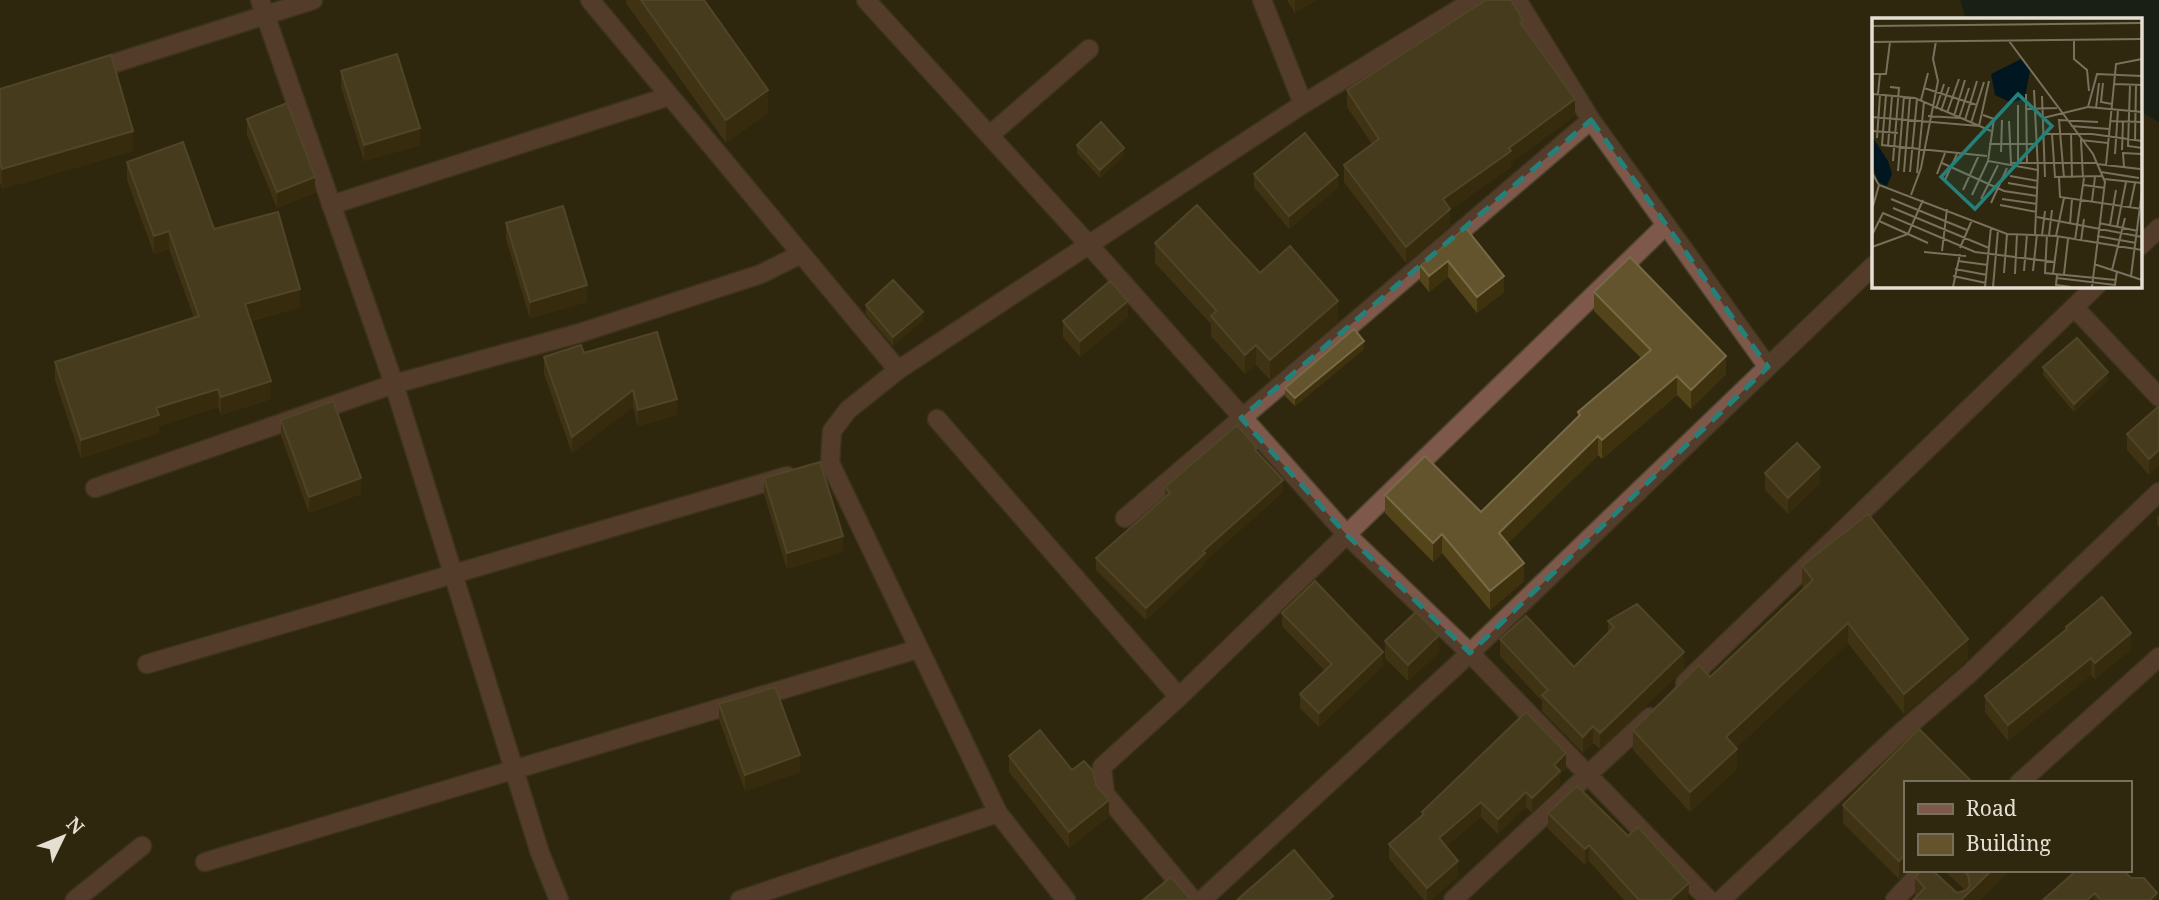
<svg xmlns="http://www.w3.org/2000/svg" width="2159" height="900" viewBox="0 0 2159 900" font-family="'Noto Serif',serif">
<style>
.water{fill:#001721}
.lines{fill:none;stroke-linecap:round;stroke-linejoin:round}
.service-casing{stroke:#4d442e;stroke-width:21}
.minor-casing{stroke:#4d442e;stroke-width:21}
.service{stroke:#7f584c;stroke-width:18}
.minor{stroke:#7f584c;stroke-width:18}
.wall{fill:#534419}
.shaded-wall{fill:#3e310d}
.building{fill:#63542d;stroke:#776a46;stroke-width:2}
.marked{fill:none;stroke:#248078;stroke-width:5;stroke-dasharray:14 9;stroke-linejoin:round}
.inset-road{fill:none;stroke:#78715d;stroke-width:2}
.view{fill:#248078;fill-opacity:0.15;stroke:#248078;stroke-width:3.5}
.inset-edge{fill:none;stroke:#e4dfd1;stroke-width:3.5}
</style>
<rect width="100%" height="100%" fill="#30270f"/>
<path class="water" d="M1960,0H2159V122L2140,112V19H1966Z"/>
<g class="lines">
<defs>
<path id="service" d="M866,0L1090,246
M990,135L1089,49
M75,900L142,846"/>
<path id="minor" d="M260,0L394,384L540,853L559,900
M590,0L898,370
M1262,0L1303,104
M1517,0L1591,120L1768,367
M93,70L313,0
M331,205L670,96
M1090,246L1347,535L1470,653L1709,900
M2140,246L2159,228
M2074,307L2159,397
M937,419L1179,697
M95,488L394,384L580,333L761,274L801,254
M1125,518L1591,120
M147,664L787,476
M1685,683L2097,285
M2019,783L2159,657
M205,862L918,649
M740,900L998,813
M1066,900L998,813L830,463L832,431L848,410L898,370L1303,104L1474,0
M1193,900L1105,794L1102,767L1179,697L1666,225
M1202,900L1470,653L1874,265
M1453,900L1650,717
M1721,900L1898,735L1970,673L2159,492
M1895,900L1923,870"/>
</defs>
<use href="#service" class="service-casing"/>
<use href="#minor" class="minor-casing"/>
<use href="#service" class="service"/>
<use href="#minor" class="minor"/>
</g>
<path class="wall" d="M626,0H704L768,113L726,143L626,3Z
M1287,0H1316L1295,13Z
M1523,26L1575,116L1511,162V167L1450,210V225L1406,263L1344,182V165L1372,144L1347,107V90Z
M341,71L420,145L364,161L341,87Z
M0,89L133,151L2,189L0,182Z
M247,119L315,193L277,208L247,135Z
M1077,145L1124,156L1100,178L1077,153Z
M127,162L214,229L300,307L251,321L271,399L221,415L218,407L159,426V433L81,458L55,380V362L194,318L169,249L154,254L127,180Z
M1254,174L1338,188L1289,229L1254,187Z
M506,223L587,302L530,318L506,239Z
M1465,227L1504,292L1477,313L1448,277L1429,292L1420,281V265Z
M1155,243L1260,273L1338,321L1270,380L1256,365L1245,374L1211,336V324L1155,263Z
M1594,292L1726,374L1691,409L1677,395L1602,459L1598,455L1508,543L1524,581L1490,610L1442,553L1433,562L1385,513V495L1481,512L1578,417V412L1641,358L1594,311Z
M866,305L923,320L893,346L866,314Z
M1128,317L1080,357L1063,337V321Z
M1364,349L1295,406L1285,396V388Z
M584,353L677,415L638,426L633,407L572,453L544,374V357Z
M2043,367L2108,380L2074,412L2043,375Z
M2159,406L2149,475L2127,450V434Z
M281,420L361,494L309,513L281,436Z
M1257,452L1283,492L1205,561V564L1146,620L1096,570V558L1165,498V487Z
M1765,473L1820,483L1788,514L1765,490Z
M764,478L843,552L787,569L764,494Z
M2159,515V528L2157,525V517Z
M1802,566L1968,659L1904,714L1848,643L1736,748L1737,769L1690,812L1633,750V730L1710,677L1804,588L1802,586Z
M1282,613L1383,666L1319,727L1300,708V694L1325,671L1282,626Z
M1608,621L1684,669L1600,749L1593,743L1583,753L1542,711V701L1500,656V639L1574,667L1608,633Z
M2066,627L2131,649L2095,679L2091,675L2008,741L1985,712V696L2066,631Z
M1385,641L1439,652L1408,681L1385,658Z
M719,704L800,772L745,791L719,720Z
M1009,756L1072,770L1109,816L1069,848L1009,772Z
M1566,769L1560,774V787L1532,813L1526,807L1498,834L1481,817L1446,846L1458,876L1431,900H1424L1389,859V844L1422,815V812Z
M1905,783V870H1908L1899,879L1843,823V805Z
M1548,813L1689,900H1624L1589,861L1585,865L1548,829Z
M1944,870H2010L1980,900H1913L1916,897L1915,895V877L1957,893L1965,890Z
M2131,878L2157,900H2043Z"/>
<path class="shaded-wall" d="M1295,0H1316L1295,13Z
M768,90V113L726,143V120Z
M1575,99V116L1511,162V167L1450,210V225L1406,263V247L1443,199L1509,148Z
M420,128V145L364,161V145Z
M133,131V151L2,189V169Z
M1124,148V156L1100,178V170Z
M1338,175V188L1289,229V216Z
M315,177V193L277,208V192Z
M169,231V249L154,254V236Z
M1448,261V277L1429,292V276Z
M1504,276V292L1477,313V297Z
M587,285V302L530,318V302Z
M300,289V307L245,322V304Z
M1128,301V317L1080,357V341Z
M1338,301V321L1270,380V360Z
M923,312V320L893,346V337Z
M1364,341V349L1295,406V398Z
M1256,345V365L1245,374V355Z
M1726,356V374L1691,409V390Z
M2108,372V380L2074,412V404Z
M1677,376V395L1602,459V440Z
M271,381V399L221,415V397Z
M218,389V407L159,426V433L81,458V440L156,408Z
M633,390V407L572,453V437Z
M677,399V415L638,426V410Z
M1598,436V455L1499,552V533Z
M2159,450V466L2149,475V459Z
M1820,467V483L1788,514V498Z
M361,478V494L309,513V497Z
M1283,480V492L1205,561V564L1146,620V608L1203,551Z
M1442,534V553L1433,562V543Z
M843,536V552L787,569V553Z
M1524,563V581L1490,610V591Z
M1848,623V643L1726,757V737Z
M2131,633V649L2095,679V663Z
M1439,635V652L1408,681V665Z
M1968,639V659L1904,714V694Z
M1383,652V666L1319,727V713Z
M1684,652V669L1600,749V733Z
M2091,658V675L2008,741V725Z
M1593,726V743L1583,753V737Z
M1737,749V769L1690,812V792Z
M1566,753V769L1560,774V787L1532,813V798L1554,765Z
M800,755V772L745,791V775Z
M1526,792V807L1498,834V819Z
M1109,800V816L1069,848V832Z
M1481,802V817L1439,853V838Z
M1589,845V861L1585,865V849Z
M1905,855V870H1908L1899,879V861Z
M1458,861V876L1431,900H1427V888Z
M1992,870H2010L1980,900H1961Z
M1689,883L1688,900H1670Z
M2095,893V900H2087Z
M2157,893V900H2150Z"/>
<path class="building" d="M641,0H704L768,90L726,120Z
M1486,0H1511L1523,20L1520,22L1575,99L1509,148L1511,151L1443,199L1450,209L1406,247L1344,165L1379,139L1347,90Z
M397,54L420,128L364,145L341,71Z
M111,55L133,131L2,169L0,162V89Z
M287,103L315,177L277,192L247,119Z
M1101,122L1124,148L1100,170L1077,145Z
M1305,133L1338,175L1289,216L1254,174Z
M183,142L214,229L278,212L300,289L245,304L271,381L221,397L218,389L156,408L159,415L81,440L55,362L199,316L169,231L154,236L127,162Z
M1197,205L1260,273L1290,246L1338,301L1270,360L1256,345L1245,355L1211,316L1217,311L1155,243Z
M563,206L587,285L530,302L506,223Z
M1465,227L1504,276L1477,297L1448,261L1429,276L1420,265Z
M1630,257L1726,356L1691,390L1677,376L1602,440L1598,436L1499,533L1524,563L1490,591L1442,534L1433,543L1385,495L1425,456L1481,512L1580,415L1578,412L1651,350L1594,292Z
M893,280L923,312L893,337L866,305Z
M1110,281L1128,301L1080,341L1063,321Z
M1354,329L1364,341L1295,398L1285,388Z
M657,332L677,399L638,410L633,390L572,437L544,357L581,345L584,353Z
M2077,338L2108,372L2074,404L2043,367Z
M333,401L361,478L309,497L281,420Z
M2159,406V450L2149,459L2127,434Z
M1237,425L1257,448L1255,450L1283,480L1203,551L1205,553L1146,608L1096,558L1170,493L1165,487Z
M1797,443L1820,467L1788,498L1765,473Z
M820,462L843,536L787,553L764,478Z
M1868,514L1968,639L1904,694L1848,623L1726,737L1737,749L1690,792L1633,730L1699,665L1710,677L1813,580L1802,566Z
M1315,581L1383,652L1319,713L1300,694L1332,664L1282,613Z
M2102,597L2131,633L2095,663L2091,658L2008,725L1985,696L2067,629L2066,627Z
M1637,604L1684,652L1600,733L1593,726L1583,737L1542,695L1548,690L1500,639L1526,616L1574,667L1614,627L1608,621Z
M1416,612L1439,635L1408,665L1385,641Z
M775,687L800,755L745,775L719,704Z
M1526,712L1566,753L1554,765L1560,771L1532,798L1526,792L1498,819L1481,802L1439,838L1458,861L1427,888L1389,844L1424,814L1422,812Z
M1919,729L1973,783H1905V855L1899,861L1843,805Z
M1040,730L1072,770L1084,761L1093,771L1096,785L1109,800L1069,832L1009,756Z
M1577,786L1628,836L1638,827L1689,883L1670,900H1639L1589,845L1585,849L1548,813Z
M1294,850L1333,896L1328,900H1237Z
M1922,870H1932L1957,893L1967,890L1970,885L1968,875L1963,870H1992L1961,900H1913L1925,888L1915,877Z
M2077,870H2123L2131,878H2144L2157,893L2150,900H2101L2095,893L2087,900H2043Z
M1171,877L1191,900H1143Z"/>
<path d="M0 0H2159V900H0ZM1591,120L1768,367L1470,653L1347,535L1241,418Z" fill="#30270f" fill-opacity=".55" fill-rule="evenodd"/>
<path class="marked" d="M1591,120L1768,367L1470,653L1347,535L1241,418Z"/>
<g transform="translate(1872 18)">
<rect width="270" height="270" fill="#30270f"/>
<path d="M149,41L158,52L153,80L140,85L123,77L119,56ZM1,120L16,143L20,156L15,168L6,164L1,149Z" fill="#001721"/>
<path class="inset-road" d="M0,8L270,5M202,22V41L215,52L217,73M137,23L221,136L233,164L220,269M0,24L270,21M0,56H8L6,76M8,56H14L18,24M231,65L229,84L240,86M242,66L270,67M258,67L256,128L270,130M18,69L27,70L21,143M52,70L105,87M162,72L166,152L163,216M1,76L0,99L107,108L117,63M1,76L43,80L119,113M154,76L155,146M14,77L10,127L115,138M170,78L173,159M49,82L56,55M146,87V145M216,89L270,94M224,90L227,65M64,91L72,66M154,91L185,90M69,93L77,69M75,95L87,61M111,97L122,101L116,143L166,152M56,98L87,100L97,70M82,98L93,62M171,100L216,89L225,56L270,58M93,102L105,63M137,103L139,145H224M238,103L270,104M99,105L112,64M199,108L237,111M0,113L26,115M199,115L200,160M170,116H220L270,123M180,116L183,159L230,158M5,120L8,77M263,123L264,67M117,126H164M16,128L20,78M250,132L251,104M129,134L130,102M243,136L246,92M70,145L132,173L165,178M225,146L268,151M234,147L244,46L270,41M252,149L251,135L270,136M26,153L32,78M32,154L38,79M38,154L45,81M229,154L267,160M0,155L7,167L135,216L184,218L270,232M45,155L52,84M65,156L73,135M138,158L166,163M187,160L188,179L270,191M192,160L187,102L226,104M211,160L209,122L236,125M232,161L270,165M73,162L85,136M136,165L165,170M212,167L233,170M91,172L107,137M39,177L49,150L66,63L61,41L64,23M100,177L116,143M19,181L95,212M109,181L126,147M130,181L165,186M220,183L223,159M119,185L135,150M128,187L165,194M1,188L7,167M258,189L263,165M21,190L117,230M165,199L270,219M7,203L56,225M227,205L266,213M198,206L200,181M238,207L244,172M245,209L254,164M0,217L11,195L103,234L183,244M170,217L173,193M175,217L173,255L244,262M177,217L180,192M184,218L192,180M225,218L264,225M203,222L212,160M209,223L212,201M0,229L36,216L51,182M88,230L100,202M70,233L75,191M52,234L94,238M86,243L116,247M222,246L270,262M83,251L115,257M240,252L253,200M152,253L155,216M161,253L165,216M132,255L135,216M143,256L145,216M181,256L186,218M192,256L196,221M185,257L184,267L199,269M81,258L114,265M259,258L270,173M185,260L243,267L245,253M81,269L88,236M113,269L119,209M121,269L126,212"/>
<path class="view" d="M146,76L180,108L103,191L69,159Z"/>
<rect width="270" height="270" class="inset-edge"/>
</g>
<rect x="1904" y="781" width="228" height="91" fill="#30270f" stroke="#78715d" stroke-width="2"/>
<rect x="1918" y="804" width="35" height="10" fill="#7f584c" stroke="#78715d" stroke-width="2"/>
<text x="1966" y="816" font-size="21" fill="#e4dfd1">Road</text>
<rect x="1918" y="834" width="35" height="21" fill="#63542d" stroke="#78715d" stroke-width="2"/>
<text x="1966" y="851" font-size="21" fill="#e4dfd1">Building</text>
<g transform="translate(63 837) rotate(47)" stroke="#30270f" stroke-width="5" paint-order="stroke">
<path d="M0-5L12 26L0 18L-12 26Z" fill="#e4dfd1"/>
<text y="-10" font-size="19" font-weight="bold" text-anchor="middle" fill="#e4dfd1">N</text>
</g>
</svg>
